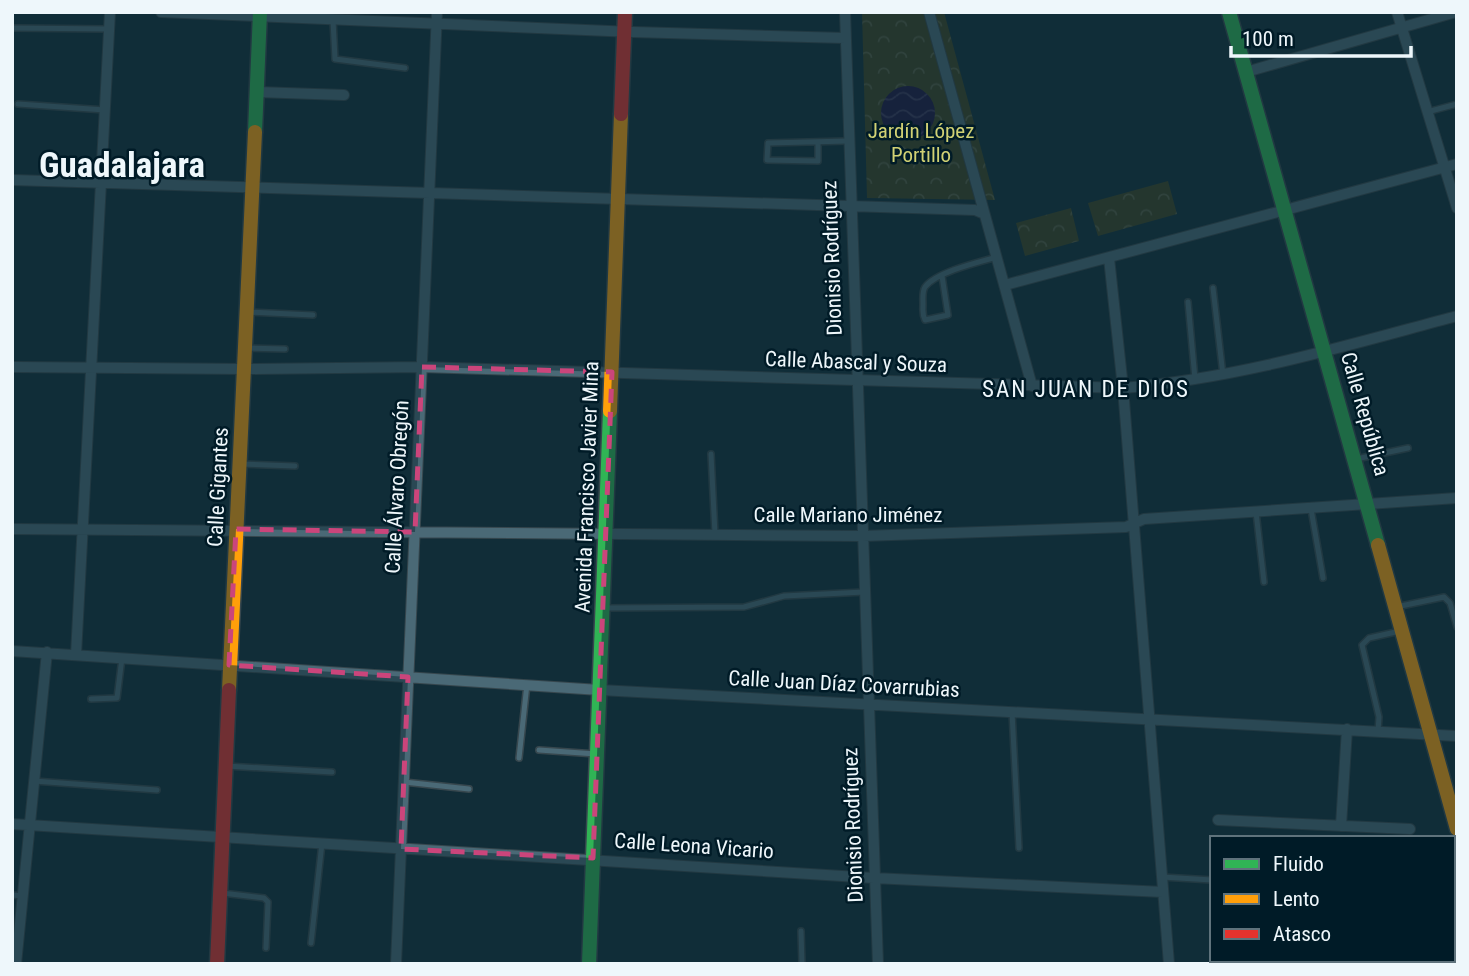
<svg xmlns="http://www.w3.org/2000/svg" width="1469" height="976" viewBox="0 0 1469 976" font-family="'Roboto Condensed',sans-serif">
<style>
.forest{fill:url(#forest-crowns)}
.water{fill:url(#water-waves)}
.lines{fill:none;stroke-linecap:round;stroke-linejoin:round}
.lane-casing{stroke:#37474e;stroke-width:8}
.street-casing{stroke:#37474e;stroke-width:12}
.fast-casing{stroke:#37474e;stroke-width:17}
.slow-casing{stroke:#37474e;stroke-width:17}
.jam-casing{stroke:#37474e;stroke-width:17}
.lane{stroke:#4a6976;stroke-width:5}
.street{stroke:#4a6976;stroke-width:10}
.fast{stroke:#30b455;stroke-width:14}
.slow{stroke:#ff9f0a;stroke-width:14}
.jam{stroke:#e5322d;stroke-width:14}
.marked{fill:none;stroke:#cb457b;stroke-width:5;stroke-dasharray:14 9;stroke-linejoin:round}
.labels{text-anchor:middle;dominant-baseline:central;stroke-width:5;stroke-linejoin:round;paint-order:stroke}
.park-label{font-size:21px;fill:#d0d174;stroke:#001b27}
.street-label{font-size:21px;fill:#eef7fb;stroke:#001b27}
.neighbourhood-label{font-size:23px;letter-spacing:2px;fill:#eef7fb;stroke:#001b27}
.town-label{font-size:35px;font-weight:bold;fill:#eef7fb;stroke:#001b27}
</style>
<defs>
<pattern id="forest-crowns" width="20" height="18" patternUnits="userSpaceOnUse" patternTransform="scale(1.75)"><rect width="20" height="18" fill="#3c4123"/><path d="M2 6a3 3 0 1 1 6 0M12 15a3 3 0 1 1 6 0" fill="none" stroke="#585d44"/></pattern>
<pattern id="water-waves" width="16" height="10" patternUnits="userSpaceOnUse" patternTransform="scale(1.75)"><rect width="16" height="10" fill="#1d1441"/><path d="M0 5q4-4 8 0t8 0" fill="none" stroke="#3e375d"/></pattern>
</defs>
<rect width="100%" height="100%" fill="#112d38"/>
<path class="forest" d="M862,12H944L995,200L867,198Z
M1168,181L1177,214L1098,236L1088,203Z
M1071,208L1079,241L1025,256L1016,223Z"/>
<path class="water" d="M881 113a27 27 0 1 1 54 0a27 27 0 1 1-54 0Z"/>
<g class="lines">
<defs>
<path id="lane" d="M333,20L335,59L405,68
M12,28L109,29
M18,104L105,110
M1427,112L1457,104
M818,142V161L767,160L768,143L847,141
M942,276L948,315L925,320C922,314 923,311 923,304C923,299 922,292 925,287C936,272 979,262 997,257
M1213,288L1223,375
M1188,302L1195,379
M247,312L313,315
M246,348L285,349
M711,454L715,534
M1356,459L1408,448
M240,464L295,466
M1311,509L1323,578
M1256,512L1264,582
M1396,607L1444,597L1450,603L1457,627
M603,608L744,607L784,596L864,592
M91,699L117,698L122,658
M1012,712L1019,848
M1378,731L1379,717L1362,645L1369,638L1400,631
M539,750L596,754
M519,758L527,684
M226,766L332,772
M34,781L157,790
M404,782L469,789
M1162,877L1212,880
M222,893L264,898L268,902L266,948
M12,895L23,896
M801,931L802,964
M311,943L322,843
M1302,960L1303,964"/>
<path id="street" d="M161,12L633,32L845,38
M845,12L878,964
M929,12L1032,386
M1397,12L1457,208
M1246,72L1456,12
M257,92L344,95
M12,180L975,210L982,213
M1109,258L1123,388L1169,964
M1005,285L1457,164
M12,367L245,369L422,367L1123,388C1240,378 1344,346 1457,316
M12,529L862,536L1126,527L1144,519L1457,498
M12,651L600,690L1457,736
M76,655L110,12
M1218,820L1410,829
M12,824L874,878L1163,892
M1341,826L1347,729
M16,964L47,652
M396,964L437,12"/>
<path id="fast" d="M1229,12L1378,545
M255,132L260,12
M589,964L610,411"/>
<path id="slow" d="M610,411L621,114
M1378,545L1457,829
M229,690L255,132"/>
<path id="jam" d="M621,114L625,12
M217,964L229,690"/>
</defs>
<use href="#lane" class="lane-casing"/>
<use href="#street" class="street-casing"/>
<use href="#fast" class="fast-casing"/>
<use href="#slow" class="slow-casing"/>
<use href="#jam" class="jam-casing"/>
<use href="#lane" class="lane"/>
<use href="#street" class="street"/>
<use href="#fast" class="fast"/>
<use href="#slow" class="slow"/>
<use href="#jam" class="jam"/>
</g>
<path d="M0 0H1469V976H0ZM422,367L612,372L593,858L401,849L408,677L229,665L236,529L415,532Z" fill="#112d38" fill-opacity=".55" fill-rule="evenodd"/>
<path class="marked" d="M422,367L612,372L593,858L401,849L408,677L229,665L236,529L415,532Z"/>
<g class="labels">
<g class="park-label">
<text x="921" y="131">Jardín López<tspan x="921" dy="24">Portillo</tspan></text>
</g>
<g class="street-label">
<text transform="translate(832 258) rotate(-92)">Dionisio Rodríguez</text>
<text transform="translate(856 362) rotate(2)">Calle Abascal y Souza</text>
<text transform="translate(1365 414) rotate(74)">Calle República</text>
<text transform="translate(218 487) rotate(-87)">Calle Gigantes</text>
<text transform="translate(397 487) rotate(-87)">Calle Álvaro Obregón</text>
<text transform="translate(587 487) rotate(-88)">Avenida Francisco Javier Mina</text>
<text x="848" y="515">Calle Mariano Jiménez</text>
<text transform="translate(844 684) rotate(3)">Calle Juan Díaz Covarrubias</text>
<text transform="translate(853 825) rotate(-92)">Dionisio Rodríguez</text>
<text transform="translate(694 846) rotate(4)">Calle Leona Vicario</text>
</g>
<g class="neighbourhood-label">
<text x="1086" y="389">SAN JUAN DE DIOS</text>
</g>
<g class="town-label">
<text x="122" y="165">Guadalajara</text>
</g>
</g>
<rect width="1469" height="976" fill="none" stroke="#eef7fb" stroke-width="28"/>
<rect x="1210" y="836" width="245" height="126" fill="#001b27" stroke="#5f737c" stroke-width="2"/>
<rect x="1224" y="859" width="35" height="10" fill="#30b455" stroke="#5f737c" stroke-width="2"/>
<text x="1273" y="871" font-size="21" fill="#eef7fb">Fluido</text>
<rect x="1224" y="894" width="35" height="10" fill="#ff9f0a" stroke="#5f737c" stroke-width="2"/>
<text x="1273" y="906" font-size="21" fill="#eef7fb">Lento</text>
<rect x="1224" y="929" width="35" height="10" fill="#e5322d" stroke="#5f737c" stroke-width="2"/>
<text x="1273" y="941" font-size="21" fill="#eef7fb">Atasco</text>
<path d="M1231 46v10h180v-10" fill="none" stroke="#eef7fb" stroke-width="3.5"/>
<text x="1242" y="46" font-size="21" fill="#eef7fb" stroke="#001b27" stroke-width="5" paint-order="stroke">100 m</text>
</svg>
